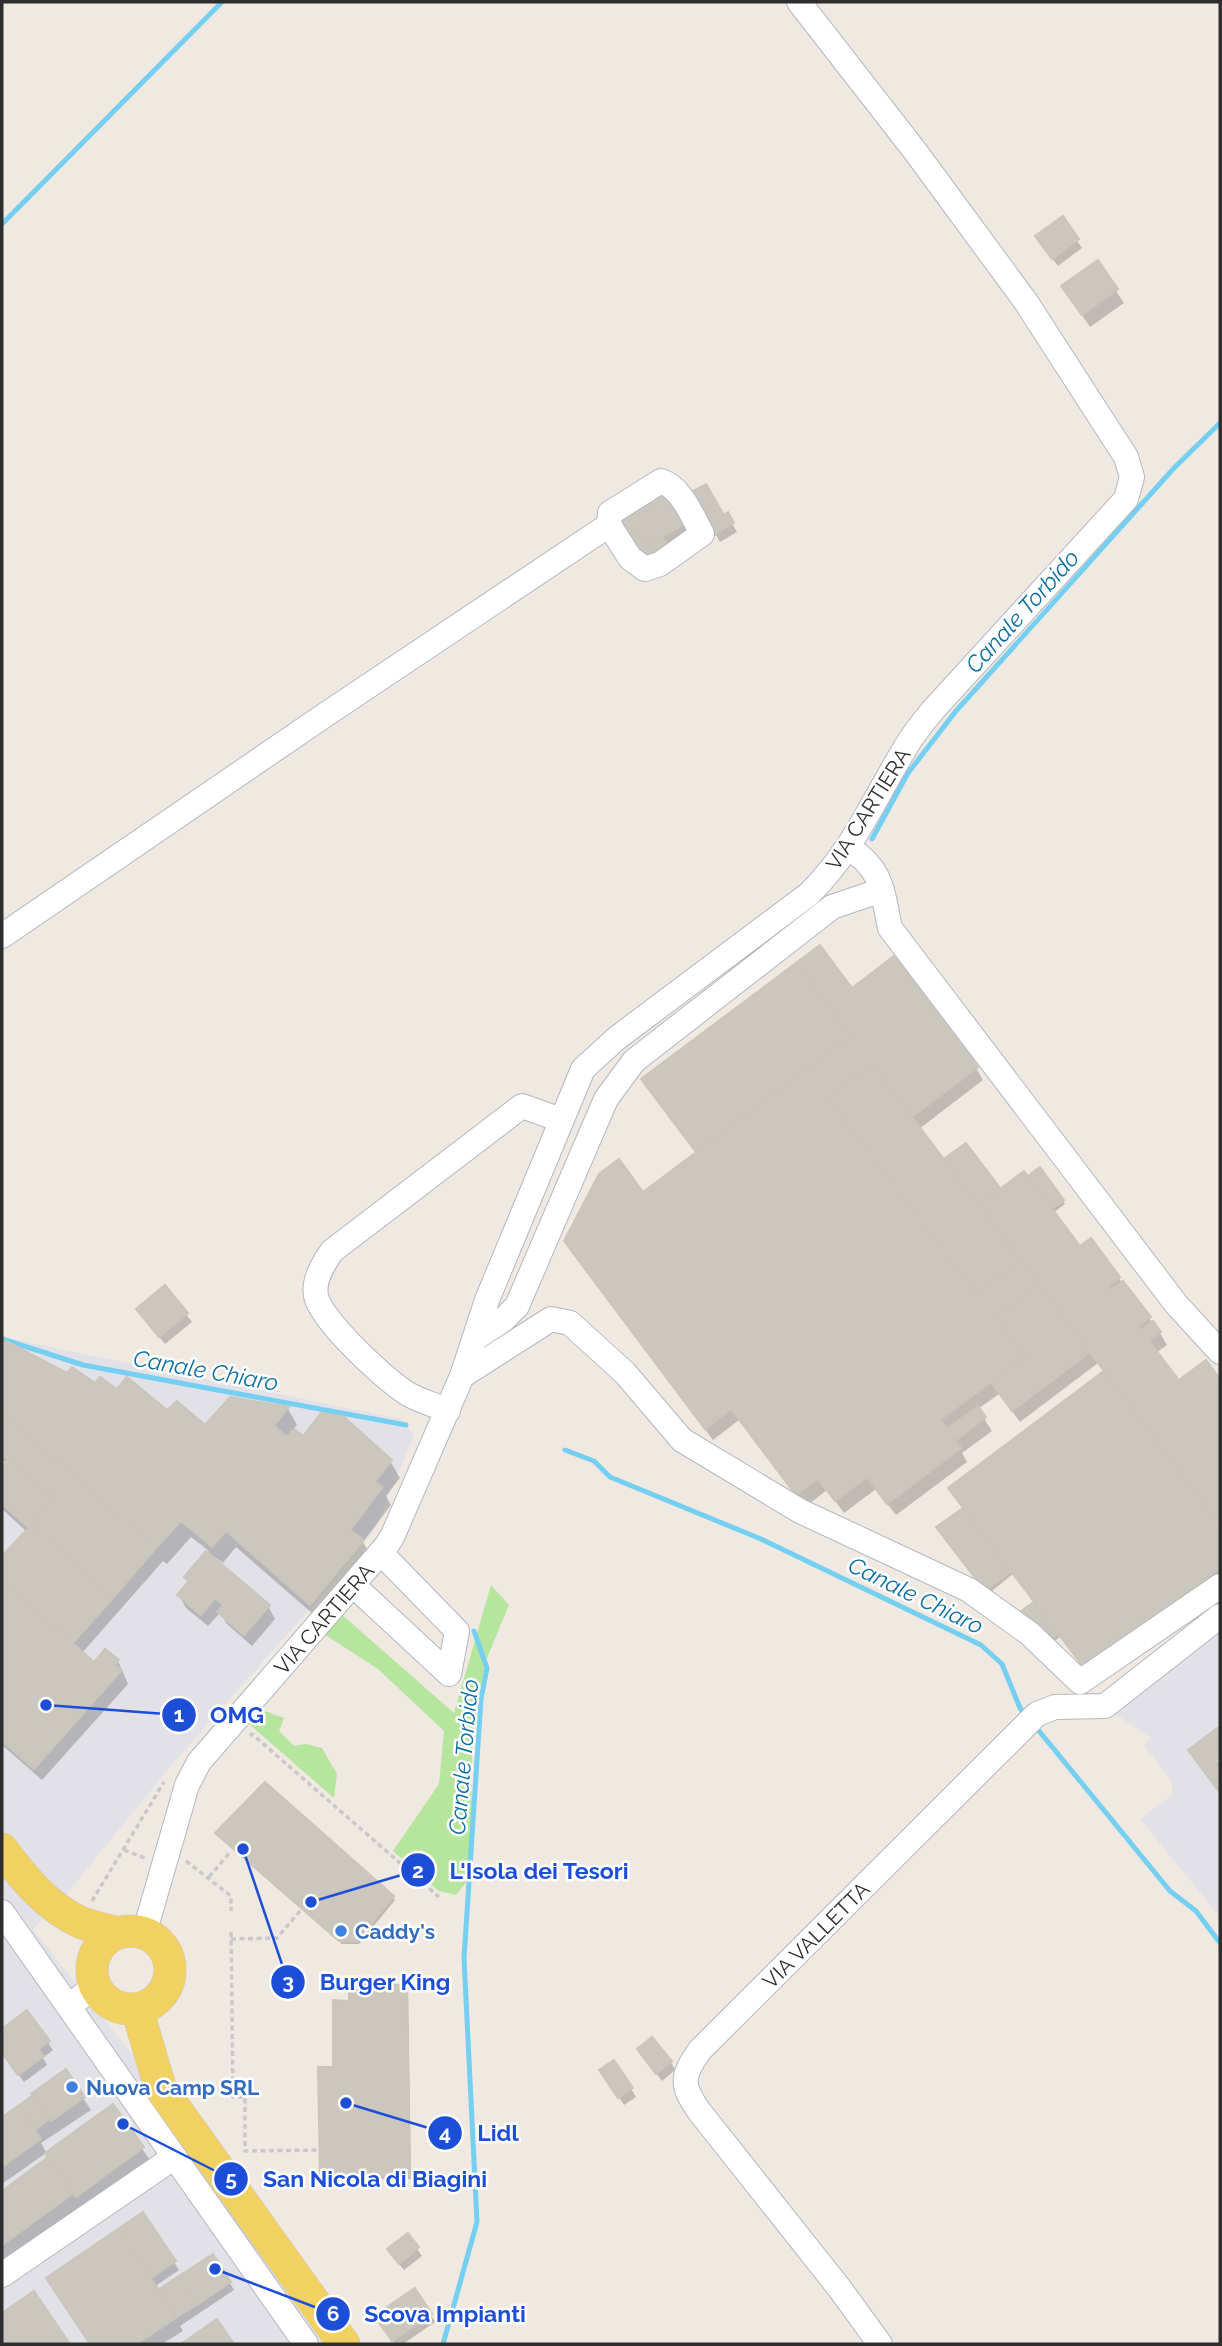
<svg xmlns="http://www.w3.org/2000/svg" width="1222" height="2346" viewBox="0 0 1222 2346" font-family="Raleway,sans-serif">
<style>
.industrial{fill:#e3e1e8}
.green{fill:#b6e59e}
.shadow{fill:#0003}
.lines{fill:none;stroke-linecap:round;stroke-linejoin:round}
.stream{stroke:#75cff0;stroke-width:5}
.building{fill:#cbc7bf;stroke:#cbc5ba;stroke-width:2}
.minor-casing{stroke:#b4b7c1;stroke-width:26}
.major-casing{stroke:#c9c9c9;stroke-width:33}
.path{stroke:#c9c9c9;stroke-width:3.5;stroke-dasharray:5 3.5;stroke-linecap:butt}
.minor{stroke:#fff;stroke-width:24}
.major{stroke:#f2d163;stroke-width:32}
.shop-dot{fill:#3f7fe0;stroke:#fff;stroke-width:2.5}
.labels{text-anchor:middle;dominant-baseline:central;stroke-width:5;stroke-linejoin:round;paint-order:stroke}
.street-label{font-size:21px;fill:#2e2e2e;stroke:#fff}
.shop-label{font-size:21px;font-weight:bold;fill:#366cbe;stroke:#fff;text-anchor:start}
.water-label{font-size:23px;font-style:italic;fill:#0d6fa3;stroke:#fff}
.leader{fill:none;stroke:#1d4ed8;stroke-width:2.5}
.callout-dot{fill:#1d4ed8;stroke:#fff;stroke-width:2.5}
.mark-label{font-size:21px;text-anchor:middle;font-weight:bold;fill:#fff}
.callout-label{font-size:23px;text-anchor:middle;font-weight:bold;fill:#1d4ed8;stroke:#fff;stroke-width:5;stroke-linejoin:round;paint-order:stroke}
</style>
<rect width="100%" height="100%" fill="#efe9e1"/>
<path class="industrial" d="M2,1337L401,1419L414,1435L375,1529L321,1596L175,1761L64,1897L33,1929L138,2062L331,2344H2Z
M1220,1622V1917L1140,1819L1172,1795V1782L1144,1745L1151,1738L1112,1712Z"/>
<path class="green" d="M491,1585L509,1605L487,1658L477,1702L472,1753L471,1876L456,1895L439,1891L393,1851L439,1784L444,1731L378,1669L324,1634L340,1613L454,1713Z
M262,1710L284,1718L279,1731L294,1746L306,1744L322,1748L337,1774L334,1798L249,1724Z"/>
<path class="shadow" d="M1062,219L1082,248L1058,266L1042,245Z
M1097,263L1124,303L1090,327L1071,299Z
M661,489L690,537L647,566L617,515Z
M692,493L723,517L727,515L737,532L720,542Z
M852,991L976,1068L983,1080L919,1129L944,1162L966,1145L1000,1191L1034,1183L1063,1201L1065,1204L1053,1213L1080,1249L1091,1241L1160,1333L1167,1345L1156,1353L1178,1383L1205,1363L1220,1382V1585L1094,1681L1060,1637L1047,1646L1023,1613L1035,1603L1013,1574L988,1594L939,1528L964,1509L1105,1372L1098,1363L1020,1422L999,1394L978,1409L992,1431L962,1453L967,1462L896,1515L876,1489L844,1513L827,1490L805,1507L739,1420L713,1440L574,1254L643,1194L697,1154L643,1080Z
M165,1287L192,1322L165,1344L143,1317Z
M6,1343L68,1375L117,1391L205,1428L230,1399L288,1409L297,1425L293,1430L303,1439L390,1461L400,1478L386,1496L391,1505L363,1542L372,1558L320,1620L236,1547L223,1563L215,1557L213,1559L268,1606L275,1619L252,1646L227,1624L220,1613L208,1626L186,1608L179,1595L190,1583L186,1577L209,1551L191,1537L167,1564L163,1561L82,1653L95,1664L118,1661L128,1684L42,1780L2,1745V1558L26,1531L2,1509V1470L7,1464L2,1459V1349Z
M1220,1729V1756L1215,1760L1217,1763L1220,1761V1793L1191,1750Z
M217,1833L393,1897L395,1900L359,1944H342Z
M406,1987L408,1990L411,2179H324L322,2176L335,2069L351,2003Z
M27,2012L53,2050L43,2058L47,2065L24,2082L2,2053V2031Z
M644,2058L671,2062L675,2070L662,2081Z
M65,2072L91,2110L41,2143L47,2154L112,2106L150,2160L85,2208L82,2205L2,2263V2193L49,2158L46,2153L2,2184V2118Z
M606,2078L631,2089L636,2097L624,2105Z
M143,2215L179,2270L154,2287L162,2298L230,2283L234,2290L180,2326L183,2331L162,2344H91L48,2279Z
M408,2236L422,2256L404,2270L394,2258Z
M431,2315L435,2322L403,2344H395L381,2324Z"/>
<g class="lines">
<path class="stream" d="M2,224L222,2
M872,839L908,773L956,711L1174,468L1220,423
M2,1339L83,1365L406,1425
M565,1450L594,1461L610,1477L761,1539L981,1645L1002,1664L1020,1708L1026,1715
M1035,1726L1170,1891L1196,1911L1220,1943
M443,2344L477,2222L464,1958L481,1699L487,1668L474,1631"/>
</g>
<path class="building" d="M1063,216L1079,239L1052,259L1035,236Z
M1098,260L1118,289L1082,315L1061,286Z
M706,484L724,515L728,512L734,523L714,535L690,493Z
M662,486L668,496L629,519L646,547L662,537L666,544L641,559L615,514Z
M668,496L684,524L646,547L629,519Z
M820,945L852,988L894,956L978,1067L912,1117L872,1064L827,1097L976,1294L1021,1261L1039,1285L996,1317L1026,1356L940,1420L961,1448L887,1504L867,1477L835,1501L818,1479L796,1495L731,1409L705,1429L564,1241L599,1174L619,1159L643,1192L851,1036L796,963Z
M796,963L851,1036L696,1152L641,1079Z
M872,1064L1021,1261L976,1294L827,1097Z
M966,1143L1001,1189L979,1205L944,1159Z
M1040,1167L1064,1200L1052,1209L1028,1176Z
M1024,1171L1080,1246L1091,1238L1120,1277L1108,1287L1111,1290L1123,1281L1151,1317L1138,1326L1141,1330L1153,1321L1161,1332L1149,1341L1179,1380L1206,1360L1220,1379V1525L979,1205Z
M165,1285L188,1313L159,1337L136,1309Z
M1039,1285L1090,1352L1012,1411L991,1382L1026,1356L996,1317Z
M6,1341L67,1373L72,1367L95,1383L100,1377L117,1389L127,1377L167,1410L177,1401L205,1425L230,1397L289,1407L274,1426L287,1437L294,1429L303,1436L321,1413L343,1416L392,1460L375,1482L383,1487L350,1530L364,1540L310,1605L226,1531L212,1547L181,1521L156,1548L2,1413V1346Z
M1104,1371L1220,1525V1568L1085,1669L948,1488Z
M978,1406L986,1417L955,1441L947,1429Z
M2,1413L156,1548L114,1597L31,1525L55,1498L9,1458L8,1460L2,1455Z
M9,1458L55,1498L29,1528L2,1504V1467Z
M963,1508L1011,1571L985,1591L936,1527Z
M31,1525L114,1597L73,1643L2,1580V1556Z
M206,1551L270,1605L244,1635L217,1612L223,1605L215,1598L201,1615L177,1595L189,1581L184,1577Z
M2,1580L94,1662L105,1649L119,1660L115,1665L122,1670L34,1769L2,1741Z
M1034,1602L1058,1634L1044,1644L1020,1612Z
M1220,1726V1758L1215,1762L1220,1770V1793L1188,1750Z
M265,1782L394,1896L357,1941H339L215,1833Z
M349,1984L407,1985L410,2176H320L318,2067H333V2000L349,2001Z
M27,2010L50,2041L39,2049L44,2056L18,2075L2,2053V2029Z
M652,2037L672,2061L656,2074L637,2049Z
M614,2060L633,2088L618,2098L599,2070Z
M66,2069L85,2097L51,2121L31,2094Z
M32,2096L49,2119L35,2130L18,2106Z
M113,2104L144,2147L76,2197L45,2153Z
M18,2106L41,2139L2,2167V2117Z
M48,2157L74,2193L2,2245V2191Z
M143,2212L176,2261L151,2278L118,2229Z
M118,2229L177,2317L137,2344H90L46,2278Z
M408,2233L419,2247L399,2264L387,2249Z
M213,2254L231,2282L198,2304L179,2276Z
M179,2276L198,2304L177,2317L158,2290Z
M415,2288L432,2314L392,2341L374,2316Z
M34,2291L70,2344H2V2313Z
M217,2319L234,2344H181Z"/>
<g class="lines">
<defs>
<path id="minor" d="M848,847C883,870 882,890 890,928L1176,1304L1220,1352
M2,936L325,715L609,525L610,513L661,481C682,488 692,516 702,534L660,564L645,569L630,558L609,525
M474,1339L503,1320L517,1306L606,1099L634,1061L832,907L882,890
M462,1376L551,1319L570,1323L625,1373L682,1440L800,1511L969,1590L1030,1634L1080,1682L1220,1586
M448,1411C436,1405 420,1401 408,1394C386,1380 321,1321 316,1296C313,1280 323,1264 332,1251L522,1106L561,1120
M353,1585L449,1674L457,1631L381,1553
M2,1912L306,2344
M144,1934L187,1785L199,1762L387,1545L393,1535L462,1376L487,1300L583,1069L617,1038L809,894C853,851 875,797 907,745C914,733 924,721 933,710L1126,499L1132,477L1126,457L1026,302L915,151L799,2
M69,2007L95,1985
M2,2275L173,2158
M880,2344L840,2289L699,2111C681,2085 681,2077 700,2050L1037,1714L1055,1707L1105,1706L1220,1616"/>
<path id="major" d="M2,1849C23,1878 48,1908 82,1923C93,1927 107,1930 119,1933
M92 1970a39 39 0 1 1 78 0a39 39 0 1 1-78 0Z
M137,2009L160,2087L344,2344"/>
</defs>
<use href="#minor" class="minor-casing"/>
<use href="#major" class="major-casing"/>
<path class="path" d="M250,1736L252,1734L439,1897
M124,1850L145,1858
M186,1861L231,1896V1911
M209,1877L231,1851
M92,1901L164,1782
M231,1932L233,2097H245V2151L319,2150
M231,1939L277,1938L300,1911"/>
<use href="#minor" class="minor"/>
<use href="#major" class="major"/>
</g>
<g class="shop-dot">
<circle cx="341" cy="1931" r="7"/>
<circle cx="72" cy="2087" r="7"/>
</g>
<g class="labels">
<g class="street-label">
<text transform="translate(868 809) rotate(-58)">VIA CARTIERA</text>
<text transform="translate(324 1619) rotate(-49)">VIA CARTIERA</text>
<text transform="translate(816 1935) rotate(-45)">VIA VALLETTA</text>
</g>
<g class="shop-label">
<text x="355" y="1931">Caddy's</text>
<text x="86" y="2087">Nuova Camp SRL</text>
</g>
<g class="water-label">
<text transform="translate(1022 611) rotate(-48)">Canale Torbido</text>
<text transform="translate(206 1370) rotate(10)">Canale Chiaro</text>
<text transform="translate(916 1595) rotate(26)">Canale Chiaro</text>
<text transform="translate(463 1757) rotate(-85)">Canale Torbido</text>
</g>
</g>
<path class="leader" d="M46 1705L179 1715M311 1902L418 1870M243 1849L288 1982M346 2103L445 2133M123 2124L231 2179M215 2269L333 2314"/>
<g class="callout-dot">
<circle cx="46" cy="1705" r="7"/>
<circle cx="311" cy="1902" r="7"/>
<circle cx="243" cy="1849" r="7"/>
<circle cx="346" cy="2103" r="7"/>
<circle cx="123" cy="2124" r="7"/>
<circle cx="215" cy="2269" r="7"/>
<circle cx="179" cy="1715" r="18"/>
<circle cx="418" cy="1870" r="18"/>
<circle cx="288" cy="1982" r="18"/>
<circle cx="445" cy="2133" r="18"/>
<circle cx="231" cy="2179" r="18"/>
<circle cx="333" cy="2314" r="18"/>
</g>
<g class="mark-label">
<text x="179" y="1722">1</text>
<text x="418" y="1878">2</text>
<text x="288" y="1989">3</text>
<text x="445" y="2140">4</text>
<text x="231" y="2186">5</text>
<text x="333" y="2321">6</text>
</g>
<g class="callout-label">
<text x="237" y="1723">OMG</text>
<text x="539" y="1879">L'Isola dei Tesori</text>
<text x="385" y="1990">Burger King</text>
<text x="498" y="2141">Lidl</text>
<text x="375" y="2187">San Nicola di Biagini</text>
<text x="445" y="2322">Scova Impianti</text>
</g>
<rect width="1222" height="2346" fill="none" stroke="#2e2e2e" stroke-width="7"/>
</svg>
